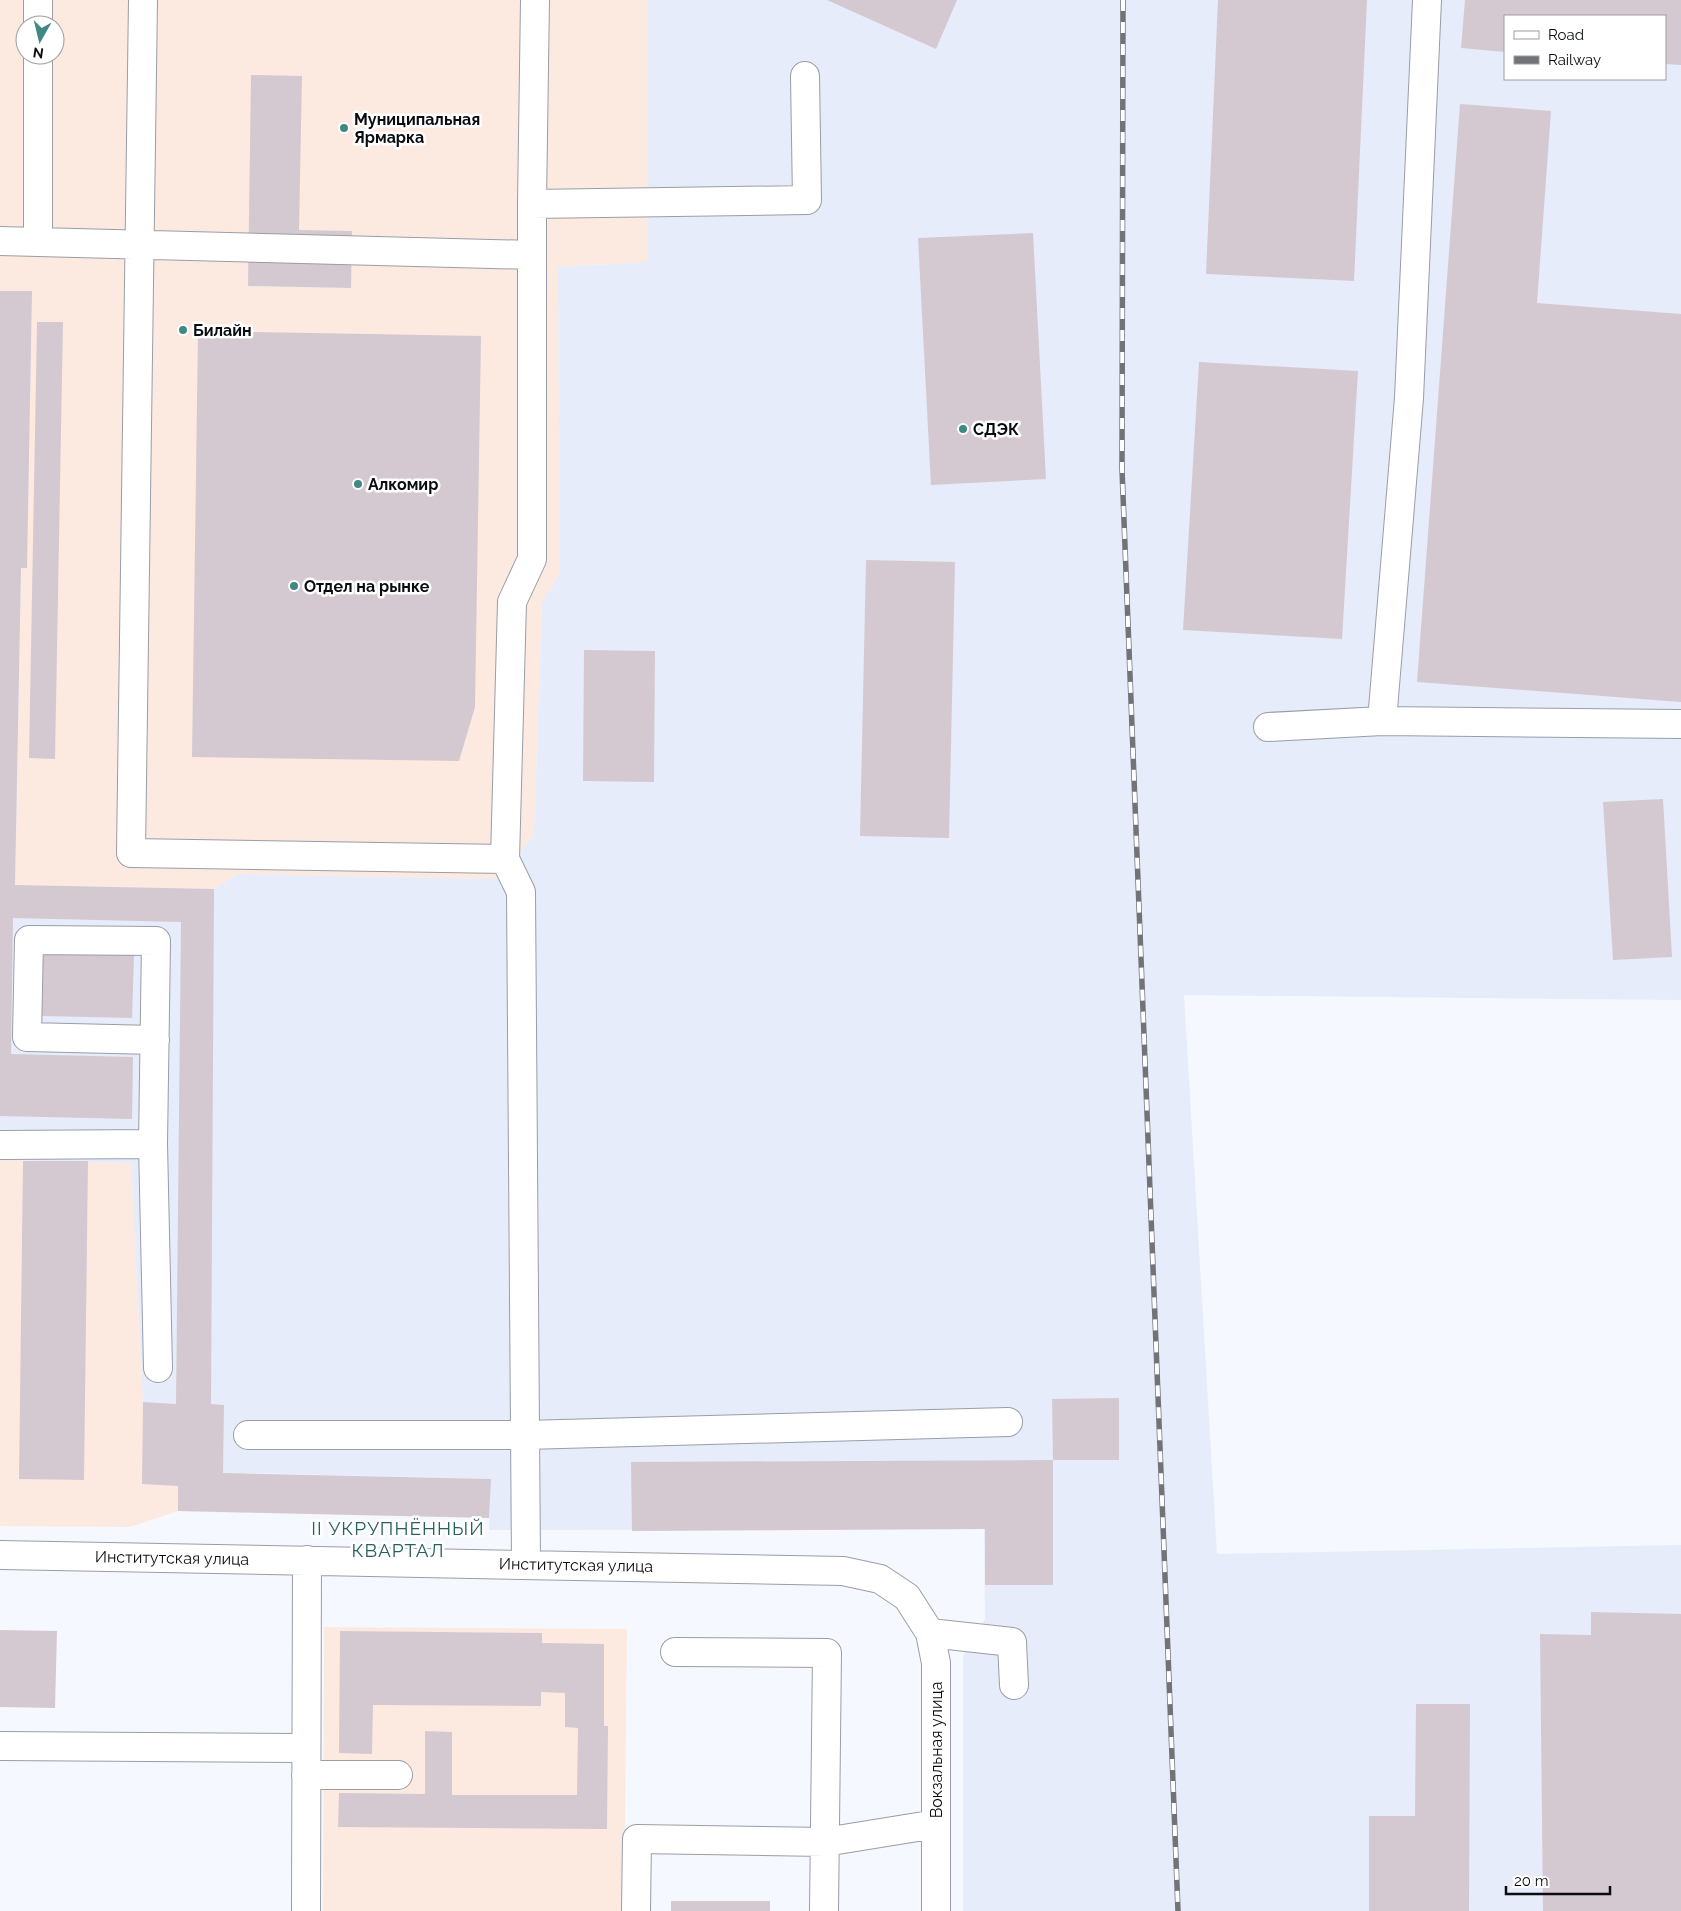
<svg xmlns="http://www.w3.org/2000/svg" width="1681" height="1911" viewBox="0 0 1681 1911" font-family="Raleway,sans-serif">
<style>
.commercial{fill:#fceae0;fill-rule:evenodd}
.built{fill:#e6ecf9;fill-rule:evenodd}
.building{fill:#d4c9d0}
.lines{fill:none;stroke-linecap:round;stroke-linejoin:round}
.minor-casing{stroke:#999da6;stroke-width:30}
.minor{stroke:#fff;stroke-width:28}
.rail-casing{stroke:#717378;stroke-width:5.5}
.rail{stroke:#fff;stroke-width:4;stroke-dasharray:11;stroke-linecap:butt}
.poi-dot{fill:#408883;stroke:#fff;stroke-width:2}
.labels{text-anchor:middle;dominant-baseline:central;stroke-width:5;stroke-linejoin:round;paint-order:stroke}
.poi-label{font-size:16px;font-weight:bold;fill:#0a0c0f;stroke:#fff;text-anchor:start}
.street-label{font-size:16px;fill:#0a0c0f;stroke:#fff}
.quarter-label{font-size:19px;letter-spacing:1px;fill:#27615e;stroke:#fff}
</style>
<rect width="100%" height="100%" fill="#f5f8fe"/>
<path class="commercial" d="M0,0H648V262L558,267L560,573L542,603L534,834L499,879L238,874L214,889L15,885L21,568L27,567L32,292L0,291ZM25,25H55V55H25Z
M0,1160L131,1163L143,1402L180,1404L178,1511L130,1527L0,1526Z
M324,1627L627,1629L624,1911H323Z"/>
<path class="built" d="M648,0H1681V1000L1184,995L1217,1554L1681,1545V1911H963V1656L985,1619L984,1529L489,1530L490,1479L247,1473L246,1513L178,1511L180,1404L143,1402L131,1163L0,1160V291H32L27,568H21L15,885L214,889L238,874L498,879L534,834L542,603L560,573L558,267L648,262ZM1505,16H1665V79H1505Z"/>
<path class="building" d="M827,0H957L936,49Z
M1218,0H1367L1354,281L1206,274Z
M1465,0H1681V65L1665,64V16H1505V52L1461,48Z
M251,75L302,76L299,230L352,231L351,288L248,286Z
M1460,104L1551,111L1537,303L1681,314V702L1417,682Z
M1033,233L1046,479L931,485L918,238Z
M0,291H32L27,568H21L15,885L214,889L211,1404L224,1405L223,1473L491,1479L489,1518L178,1511V1486L142,1484L143,1402L176,1404L181,922L13,918L11,1054L133,1057L132,1119L0,1116Z
M37,322H63L55,759L29,758Z
M198,331L481,336L475,707L459,761L192,757Z
M1199,362L1358,371L1342,639L1183,630Z
M866,560L955,562L949,838L860,836Z
M584,650L655,651L654,782L583,781Z
M1663,799L1672,957L1613,960L1603,802Z
M43,953L134,955L132,1018L42,1016Z
M23,1161H88L84,1480L19,1479Z
M1119,1398V1460H1053L1052,1399Z
M1053,1460V1585H985V1529L632,1531L631,1462Z
M1591,1612L1681,1614V1911H1543L1540,1634L1591,1635Z
M0,1630L57,1631L55,1708L0,1707Z
M340,1631L542,1633V1643L604,1644V1726H608L607,1829L338,1827L339,1793L425,1794V1731L452,1732V1795H577L578,1728L565,1727V1693L541,1692V1706L373,1705L372,1754L339,1753Z
M1416,1704H1470L1469,1911H1369V1816H1415Z
M671,1901H770V1911H671Z"/>
<g class="lines">
<defs>
<path id="minor" d="M143,0L131,853L505,859
M1427,0L1409,398L1382,721L1681,724
M38,25V0
M532,204L807,200L805,76
M0,241L532,255
M38,241V55
M1268,727L1382,721
M155,1040L27,1037L29,940L156,941L153,1144L158,1368
M0,1145L153,1144
M248,1435H525L1008,1422
M0,1555L843,1571L880,1579L907,1597L930,1633L936,1663V1911
M526,1564L521,892L505,859L512,602L532,559V204L535,0
M930,1633L1012,1642L1014,1685
M675,1652L827,1653L824,1911
M0,1746L306,1748
M306,1775H398
M306,1911L307,1560
M636,1911L637,1839L825,1842L936,1824"/>
</defs>
<use href="#minor" class="minor-casing"/>
<use href="#minor" class="minor"/>
<defs>
<path id="rail" d="M1123,0L1122,469L1178,1911"/>
</defs>
<use href="#rail" class="rail-casing"/>
<use href="#rail" class="rail"/>
</g>
<g class="poi-dot">
<circle cx="344" cy="128" r="5"/>
<circle cx="183" cy="330" r="5"/>
<circle cx="963" cy="429" r="5"/>
<circle cx="358" cy="484" r="5"/>
<circle cx="294" cy="586" r="5"/>
</g>
<g class="labels">
<g class="poi-label">
<text x="354" y="119">Муниципальная<tspan x="354" dy="18">Ярмарка</tspan></text>
<text x="193" y="330">Билайн</text>
<text x="973" y="429">СДЭК</text>
<text x="368" y="484">Алкомир</text>
<text x="304" y="586">Отдел на рынке</text>
</g>
<g class="street-label">
<text transform="translate(172 1558) rotate(1)">Институтская улица</text>
<text transform="translate(576 1565) rotate(1)">Институтская улица</text>
<text transform="translate(936 1750) rotate(-90)">Вокзальная улица</text>
</g>
<g class="quarter-label">
<text x="398" y="1528">II УКРУПНЁННЫЙ<tspan x="398" dy="22">КВАРТАЛ</tspan></text>
</g>
</g>
<rect x="1504" y="15" width="162" height="65" fill="#ffffff" stroke="#9d9e9f"/>
<rect x="1514" y="31" width="25" height="8" fill="#ffffff" stroke="#9d9e9f"/>
<text x="1548" y="40" font-size="15" fill="#0a0c0f">Road</text>
<rect x="1514" y="56" width="25" height="8" fill="#717378" stroke="#9d9e9f"/>
<text x="1548" y="65" font-size="15" fill="#0a0c0f">Railway</text>
<g transform="translate(40 40) rotate(188)"><circle r="24" fill="#ffffff" stroke="#9d9e9f"/>
<path d="M0-4L9 19L0 12L-9 19Z" fill="#408883"/>
<text y="-8" font-size="14" font-weight="bold" text-anchor="middle" fill="#0a0c0f">N</text>
</g>
<path d="M1506 1886v8h104v-8" fill="none" stroke="#0a0c0f" stroke-width="2.5"/>
<text x="1514" y="1886" font-size="15" fill="#0a0c0f" stroke="#ffffff" stroke-width="4" paint-order="stroke">20 m</text>
</svg>
